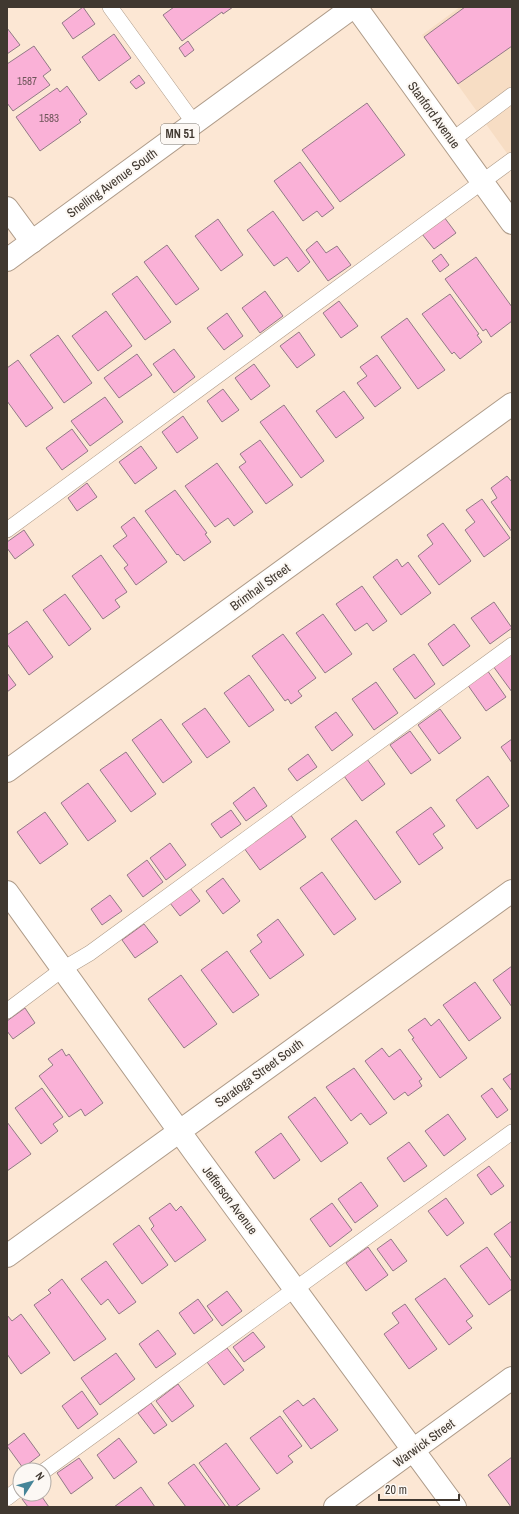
<svg xmlns="http://www.w3.org/2000/svg" width="519" height="1514" viewBox="0 0 519 1514" font-family="'Archivo Narrow',sans-serif">
<style>
.built{fill:#f7ddc4}
.building{fill:#fab1d7;stroke:#927a86}
.lines{fill:none;stroke-linecap:round;stroke-linejoin:round}
.service-casing{stroke:#ae9b89;stroke-width:16}
.minor-casing{stroke:#ae9b89;stroke-width:24}
.primary-casing{stroke:#ae9b89;stroke-width:24}
.service{stroke:#fff;stroke-width:15}
.minor{stroke:#fff;stroke-width:22}
.primary{stroke:#fff;stroke-width:22}
.labels{text-anchor:middle;dominant-baseline:central;stroke-width:4;stroke-linejoin:round;paint-order:stroke}
.number-label{font-size:11px;fill:#6e565a}
.shield{fill:#fcf8f4;stroke:#78726b;stroke-width:1}
.shield-label{font-size:12px;font-weight:bold;fill:#403830}
.street-label{font-size:13px;fill:#403830;stroke:#fcf8f4}
</style>
<rect width="100%" height="100%" fill="#fce7d4"/>
<path class="built" d="M460,7H512L511,159L422,35Z"/>
<path class="building" d="M83,7L95,24L73,39L62,23Z
M174,7H233L223,14L222,12L182,41L163,15Z
M465,7H512V46L458,84L424,37Z
M7,28L20,45L7,54Z
M114,34L131,58L99,81L82,57Z
M188,41L194,50L185,57L179,48Z
M34,46L51,70L43,76L50,85L13,111L7,103V64Z
M139,75L145,83L136,89L130,82Z
M67,86L87,114L79,120L81,122L40,151L16,117L57,88L60,92Z
M367,103L405,155L340,202L302,150Z
M300,162L334,208L322,217L317,211L303,221L274,181Z
M273,211L310,262L298,272L287,257L274,266L247,230Z
M444,217L456,233L434,249L422,234Z
M218,219L243,255L221,271L195,236Z
M317,241L326,253L337,246L351,265L328,281L306,250Z
M167,245L199,289L176,305L144,262Z
M441,254L449,265L440,272L432,261Z
M476,257L512,307V321L491,337L486,329L483,331L445,279Z
M137,276L171,322L145,340L112,294Z
M265,291L283,316L260,333L242,308Z
M450,294L479,334L477,335L482,342L460,359L454,352L452,354L422,314Z
M339,301L358,326L341,338L323,313Z
M106,311L132,346L98,371L72,336Z
M227,313L243,336L224,350L207,328Z
M407,318L445,370L418,389L381,337Z
M299,332L315,355L297,368L280,346Z
M58,335L92,383L64,403L30,355Z
M174,349L195,377L174,393L153,364Z
M137,354L152,375L119,398L104,378Z
M377,355L401,388L375,407L357,383L367,376L360,367Z
M18,360L53,408L26,427L7,401V368Z
M254,364L270,386L251,400L235,378Z
M223,389L239,410L222,422L207,401Z
M344,391L364,418L336,438L316,411Z
M105,397L123,422L90,446L71,421Z
M284,405L324,461L301,478L260,422Z
M183,416L198,438L177,453L162,432Z
M72,429L88,451L62,470L46,448Z
M260,440L293,485L266,504L239,467L246,462L240,454Z
M141,446L157,468L135,484L119,462Z
M217,463L253,512L234,526L228,518L215,527L185,486Z
M507,476L512,482V532L491,502L497,498L491,488Z
M87,483L97,497L77,511L68,498Z
M175,490L207,533L205,534L211,542L184,561L178,554L177,555L145,511Z
M482,499L510,538L484,557L465,530L475,522L466,510Z
M134,517L167,562L136,585L124,568L128,565L113,546L127,536L121,527Z
M443,523L471,561L439,585L418,556L433,544L427,535Z
M24,530L34,545L15,559L7,548V542Z
M101,555L127,592L115,600L120,607L103,619L72,576Z
M397,559L402,567L408,562L431,593L401,615L373,577Z
M362,586L387,621L373,631L367,623L355,631L336,604Z
M65,594L91,629L69,646L43,610Z
M494,602L512,628L490,644L471,618Z
M323,614L352,654L325,673L296,633Z
M27,621L53,657L29,675L7,644V635Z
M454,624L470,646L443,666L428,644Z
M283,634L316,678L298,691L302,696L291,704L288,699L285,701L252,656Z
M512,652V692L493,666Z
M414,654L435,684L415,699L393,669Z
M487,670L506,697L486,711L467,684Z
M7,673L16,685L7,692Z
M249,675L274,710L249,727L224,693Z
M376,682L398,713L374,730L352,699Z
M205,708L230,742L207,758L182,724Z
M440,709L461,738L439,754L418,725Z
M336,712L353,735L332,751L315,727Z
M161,719L192,762L163,783L132,740Z
M410,731L431,760L411,774L390,745Z
M512,739V763L501,747Z
M126,752L156,794L131,812L100,770Z
M308,754L317,767L297,781L288,769Z
M367,759L385,784L362,801L344,776Z
M488,776L509,806L477,829L456,800Z
M88,783L116,821L88,841L61,803Z
M254,787L267,806L246,821L233,803Z
M431,807L445,826L433,834L443,848L419,865L396,832Z
M231,810L241,824L221,838L211,824Z
M45,812L68,844L40,864L17,832Z
M290,814L306,837L260,870L244,848Z
M356,820L401,882L375,900L331,839Z
M170,843L186,865L166,880L150,858Z
M147,860L163,882L143,897L127,875Z
M322,872L356,919L334,935L300,888Z
M223,878L240,901L223,914L206,891Z
M190,888L200,901L180,916L170,903Z
M110,895L122,911L102,925L91,909Z
M278,919L304,955L270,979L250,951L262,942L257,935Z
M144,924L158,942L135,958L122,940Z
M227,951L259,995L233,1013L201,970Z
M512,966V1007L493,980Z
M181,975L217,1024L184,1048L148,999Z
M475,982L501,1018L469,1041L443,1005Z
M25,1008L35,1023L13,1039L7,1031V1021Z
M425,1018L431,1026L439,1019L467,1058L440,1078L412,1039L414,1038L408,1030Z
M382,1048L389,1057L400,1049L422,1079L419,1081L422,1086L408,1096L405,1092L394,1100L365,1061Z
M62,1049L66,1056L69,1054L103,1103L85,1116L81,1109L69,1117L39,1076L53,1065L48,1059Z
M354,1068L387,1113L370,1125L361,1113L351,1121L326,1087Z
M512,1073V1091L503,1079Z
M42,1088L63,1117L53,1124L58,1131L41,1144L15,1108Z
M492,1088L508,1110L497,1118L481,1096Z
M315,1097L348,1143L321,1162L288,1117Z
M448,1114L466,1139L444,1156L425,1131Z
M7,1122L31,1154L7,1171Z
M281,1133L300,1160L274,1179L255,1152Z
M409,1142L427,1166L404,1182L387,1158Z
M489,1166L504,1186L491,1195L477,1175Z
M361,1182L378,1206L355,1223L338,1199Z
M446,1198L464,1223L447,1236L428,1211Z
M170,1203L176,1211L181,1206L206,1240L175,1262L151,1229L154,1226L149,1218Z
M332,1203L352,1230L330,1247L310,1219Z
M512,1221V1259L494,1234Z
M139,1225L168,1265L142,1284L113,1244Z
M391,1239L407,1261L393,1271L377,1249Z
M368,1247L388,1275L366,1291L346,1263Z
M487,1247L512,1282V1289L489,1305L460,1266Z
M106,1261L136,1302L119,1314L108,1299L101,1305L81,1279Z
M445,1278L473,1316L466,1321L472,1328L449,1345L415,1299Z
M62,1279L106,1339L74,1361L34,1305L51,1293L48,1290Z
M227,1291L242,1311L222,1326L207,1306Z
M198,1299L213,1320L194,1334L179,1313Z
M405,1304L437,1349L409,1369L384,1334L399,1323L392,1313Z
M21,1314L50,1353L21,1374L7,1354V1315L12,1321Z
M158,1330L176,1354L156,1368L139,1344Z
M253,1332L265,1347L244,1362L233,1347Z
M227,1348L244,1370L224,1385L207,1362Z
M116,1353L135,1379L100,1405L81,1378Z
M178,1384L194,1406L172,1422L156,1401Z
M82,1391L98,1414L78,1429L62,1406Z
M314,1398L338,1430L311,1449L283,1411L298,1400L303,1406Z
M151,1403L167,1425L154,1434L138,1413Z
M280,1416L302,1446L288,1456L293,1462L277,1474L250,1438Z
M24,1433L40,1455L23,1468L7,1446Z
M119,1438L137,1462L114,1479L97,1455Z
M226,1443L260,1489L235,1507H230L199,1463Z
M512,1457V1507H511L488,1475Z
M79,1458L93,1478L71,1494L57,1473Z
M194,1464L226,1507H186L168,1483Z
M141,1487L155,1507H114Z
M30,1494H40L49,1507H28L22,1499Z"/>
<g class="lines">
<defs>
<path id="service" d="M110,7L194,123
M452,140L512,95
M7,530L512,160
M7,1011L63,969L90,953L512,645
M44,1471L512,1132
M7,1498L20,1488"/>
<path id="minor" d="M356,7L512,223
M7,208L32,242
M7,771L512,404
M7,892L195,1153L455,1507
M7,1256L512,891
M335,1507L512,1378"/>
<path id="primary" d="M7,260L353,7"/>
</defs>
<use href="#service" class="service-casing"/>
<use href="#minor" class="minor-casing"/>
<use href="#primary" class="primary-casing"/>
<use href="#service" class="service"/>
<use href="#minor" class="minor"/>
<use href="#primary" class="primary"/>
</g>
<g class="labels">
<g class="number-label">
<text x="27" y="81">1587</text>
<text x="49" y="118">1583</text>
</g>
<rect class="shield" x="161" y="124" width="38" height="20" rx="3"/>
<g class="shield-label">
<text x="180" y="134">MN 51</text>
</g>
<g class="street-label">
<text transform="translate(434 115) rotate(54)">Stanford Avenue</text>
<text transform="translate(112 183) rotate(-36)">Snelling Avenue South</text>
<text transform="translate(260 587) rotate(-36)">Brimhall Street</text>
<text transform="translate(259 1073) rotate(-36)">Saratoga Street South</text>
<text transform="translate(230 1200) rotate(53)">Jefferson Avenue</text>
<text transform="translate(424 1443) rotate(-36)">Warwick Street</text>
</g>
</g>
<rect width="519" height="1514" fill="none" stroke="#403830" stroke-width="16"/>
<g transform="translate(32 1482) rotate(54)"><circle r="19" fill="#fcf8f4" stroke="#b1aba6"/>
<path d="M0-3L7 15L0 10L-7 15Z" fill="#458598"/>
<text y="-6" font-size="11" font-weight="bold" text-anchor="middle" fill="#403830">N</text>
</g>
<path d="M379 1494v6h80v-6" fill="none" stroke="#403830" stroke-width="2"/>
<text x="385" y="1494" font-size="12" fill="#403830" stroke="#fcf8f4" stroke-width="3" paint-order="stroke">20 m</text>
</svg>
